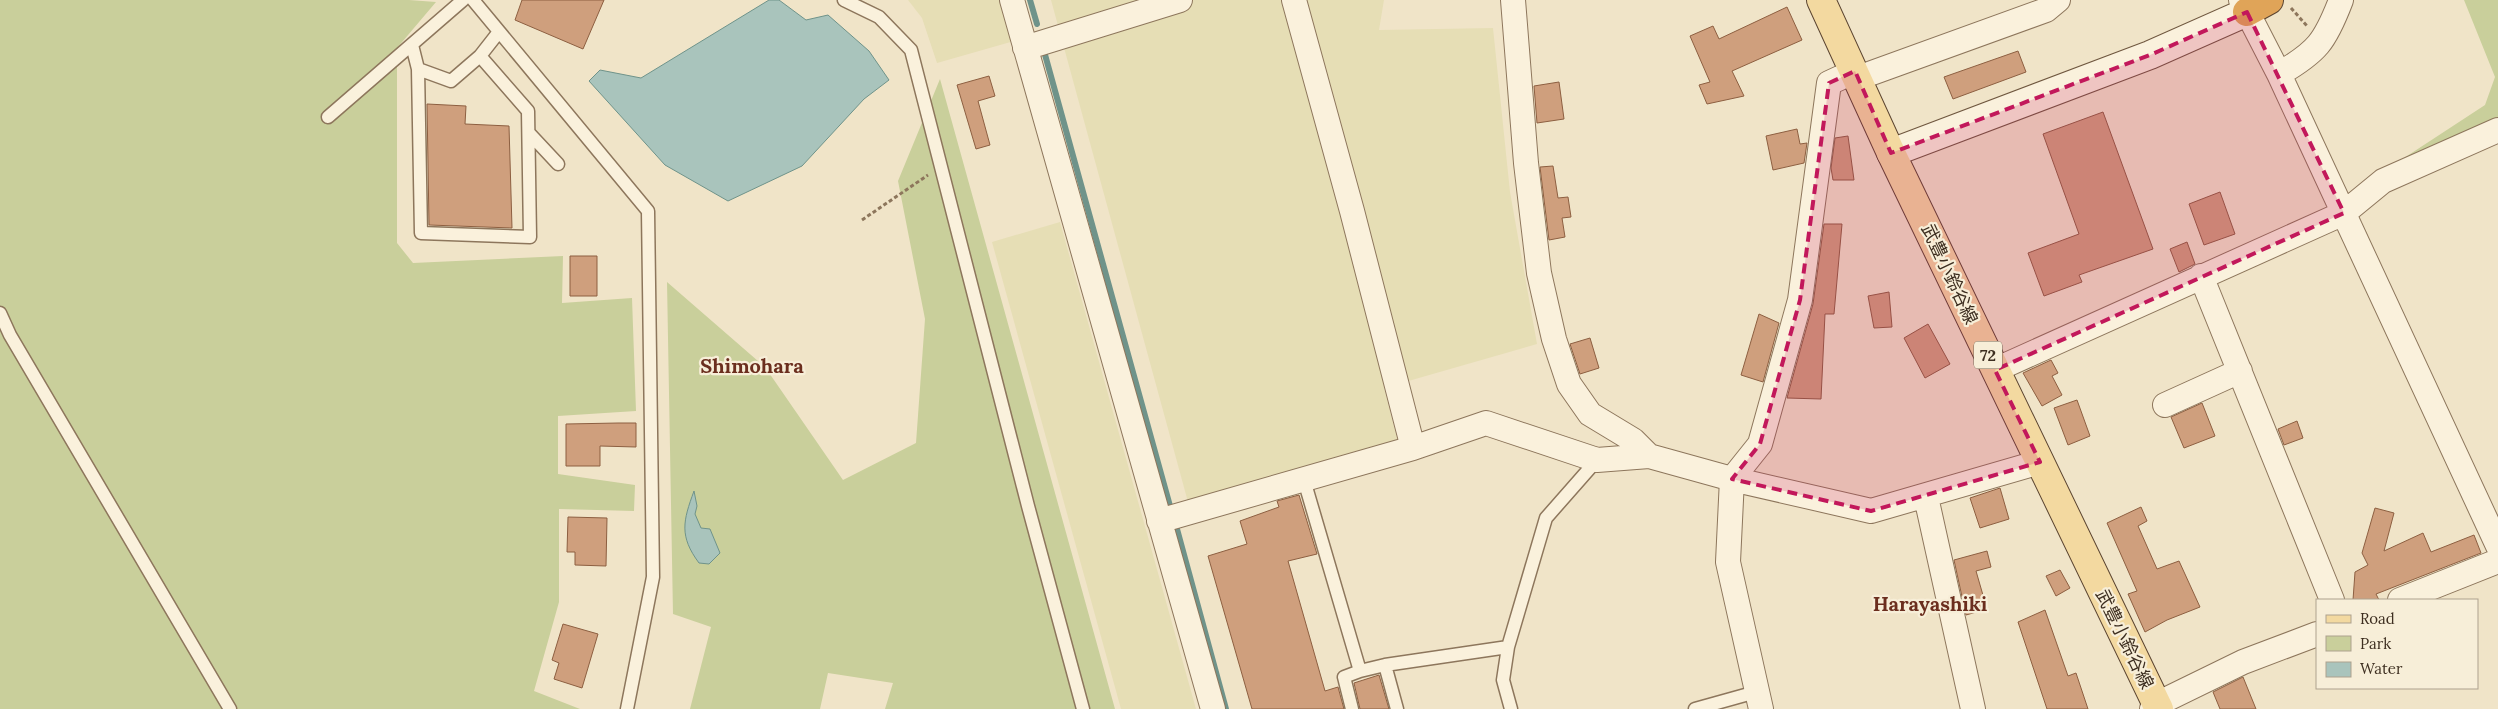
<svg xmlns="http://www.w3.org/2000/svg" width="2498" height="709" viewBox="0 0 2498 709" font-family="Lora,'Noto Sans JP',serif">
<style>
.farmland{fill:#e6deb5}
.green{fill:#c9cf9b}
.water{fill:#a9c4bc;stroke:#6f938a}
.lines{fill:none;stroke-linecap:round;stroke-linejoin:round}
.stream{stroke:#6f938a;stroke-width:6}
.building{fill:#cf9f7d;stroke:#8d5f41}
.lane-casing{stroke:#8d765c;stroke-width:15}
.street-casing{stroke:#8d765c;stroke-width:26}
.secondary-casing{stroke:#6f573f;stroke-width:30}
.primary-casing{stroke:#5b4430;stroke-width:30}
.highway-casing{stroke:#5b4430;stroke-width:30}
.path{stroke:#8d765c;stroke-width:3;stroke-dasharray:4 2.5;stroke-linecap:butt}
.lane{stroke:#faf1dc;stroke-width:12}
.street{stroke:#faf1dc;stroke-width:24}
.secondary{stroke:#faf1dc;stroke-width:28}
.primary{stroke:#f3d9a0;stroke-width:28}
.highway{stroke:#e0a458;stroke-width:28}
.marked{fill:#c2185b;fill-opacity:0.2;stroke:#c2185b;stroke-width:4;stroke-dasharray:10 6;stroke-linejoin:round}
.labels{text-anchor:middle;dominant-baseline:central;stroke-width:4.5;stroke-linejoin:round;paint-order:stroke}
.shield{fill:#f7eed8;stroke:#756857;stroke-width:1}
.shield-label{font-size:16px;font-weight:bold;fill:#3d2e20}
.street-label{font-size:18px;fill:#3d2e20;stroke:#f7eed8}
.quarter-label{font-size:20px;font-weight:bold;fill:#6b2e1e;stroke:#f7eed8}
</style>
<rect width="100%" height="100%" fill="#f0e4c8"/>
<path class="farmland" d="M908,0H1003L1014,41L937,63L922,18Z
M1051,0H1384L1379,30L1493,28L1510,192L1537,344L1384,388L1398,442L1188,502Z
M1060,222L1196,709H1121L992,242Z"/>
<path class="green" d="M0,0H409L436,2L397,48V243L413,263L563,256L562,303L632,298L636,411L558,416V474L635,485L634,511L559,509V602L534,691L580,709H0Z
M2464,0H2498V127L2407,167L2404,158L2485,105L2495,77Z
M940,79L1115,709H885L893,683L828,673L820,709H690L711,627L673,614L667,282L765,367L843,480L916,443L925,319L898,181Z"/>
<path class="water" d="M769,0H779L806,20L828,15L869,51L889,80L864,99L802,166L728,201L665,165L589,81L600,70L641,78Z
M694,491L697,506L695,514L701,528L710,529L720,553L709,564L699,563C679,536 683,521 694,491Z"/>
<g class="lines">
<path class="stream" d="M1030,0L1037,24
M1044,51L1170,506
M1177,529L1226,709"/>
</g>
<path class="building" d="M522,0H604L583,49L515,20Z
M1787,7L1802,40L1732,71L1744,96L1707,104L1699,85L1710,82L1690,36L1713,26L1719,39Z
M2018,51L2026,72L1953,99L1944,77Z
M989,76L995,96L978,101L990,145L976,149L957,85Z
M1559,82L1564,119L1537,123L1534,86Z
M427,104L466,106L465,124L509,126L512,228L429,225Z
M2103,112L2153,249L2079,275L2082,282L2044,296L2028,253L2079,234L2043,134Z
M1797,129L1800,144L1807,143L1804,163L1773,170L1766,136Z
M1848,136L1854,180H1833L1831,168L1835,138Z
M1553,166L1558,198L1568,197L1571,217L1562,218L1565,237L1549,240L1540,167Z
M2220,192L2235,234L2204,245L2189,204Z
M1824,224H1842L1834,314H1825L1821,399L1787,398L1813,304Z
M2187,242L2195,264L2179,272L2170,249Z
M570,256H597V296H570Z
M1889,292L1892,327L1874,328L1868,296Z
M1759,314L1779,323L1763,382L1741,375Z
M1928,324L1950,364L1925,378L1904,338Z
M1590,338L1599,368L1580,374L1570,344Z
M2051,360L2058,373L2052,376L2062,395L2042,406L2023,373Z
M2077,400L2090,436L2068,445L2054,408Z
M2202,403L2215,436L2184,448L2171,417Z
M2297,421L2303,438L2284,445L2278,429Z
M618,423H636V447L600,446V466H566V424Z
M2000,488L2009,519L1980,528L1970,498Z
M1299,495L1317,554L1288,561L1325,691L1338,687L1344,709H1252L1208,556L1247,544L1240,521L1279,507L1277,501Z
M2141,507L2147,521L2138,526L2157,569L2179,561L2200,607L2167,620L2145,632L2128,594L2137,591L2107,523Z
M2375,508L2394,513L2384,551L2423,533L2431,552L2474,535L2481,553L2376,594L2379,600H2353L2355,572L2368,565L2362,553Z
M568,517L607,518L606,566L575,565V552H567Z
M1987,551L1991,567L1976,571L1987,609L1966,615L1954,560Z
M2060,570L2070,588L2056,596L2046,576Z
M2045,610L2068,676L2076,673L2088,709H2047L2018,622Z
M563,624L598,634L582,688L554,679L559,663L552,660Z
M1379,675L1389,709H1360L1354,683Z
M2243,677L2256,709H2220L2213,692Z"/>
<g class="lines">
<defs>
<path id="lane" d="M473,0L648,211L653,577L627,709
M844,0L879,17L911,50L1028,506L1083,709
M412,45L418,69L421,233L530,237L528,111L480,56
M418,69L451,81L480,56L498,33
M328,117L463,0
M529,133L558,164
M0,313L10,335L230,709
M1304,480L1360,671L1385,665L1508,647L1546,518L1597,460
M1508,647L1503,680L1511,709
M1385,665L1397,709
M1352,709L1344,677L1360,671
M1695,709L1756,692"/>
<path id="street" d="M1012,0L1213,709
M1294,0L1352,211L1413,448
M1513,0L1526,163L1539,273L1554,339L1569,384L1590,414L1633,440L1649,456
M2241,0L2279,74L2498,546
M1025,48L1180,0
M2279,74C2317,52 2325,42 2341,0
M1858,78L2046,10L2058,0
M2201,276L2332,600
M1995,370L2344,213L2383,181L2498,130
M2165,405L2240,371
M1926,497L1973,709
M1159,521L1413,448L1486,423L1597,460L1649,456L1732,479L1871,511L2040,462
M2400,600L2498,561
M1761,709L1728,562L1732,479L1760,444L1800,300L1829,83L1855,71
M2152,709L2157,704L2243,662L2317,634"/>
<path id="secondary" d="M1891,153L2150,55L2247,12"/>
<path id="primary" d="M1821,0L1891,153L2159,709"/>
<path id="highway" d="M2247,12L2269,0"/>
</defs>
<use href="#lane" class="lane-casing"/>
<use href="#street" class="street-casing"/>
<use href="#secondary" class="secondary-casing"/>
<use href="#primary" class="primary-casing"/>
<use href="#highway" class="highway-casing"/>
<path class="path" d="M2291,8L2307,26
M862,220L928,175"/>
<use href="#lane" class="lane"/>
<use href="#street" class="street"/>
<use href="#secondary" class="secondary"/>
<use href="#primary" class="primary"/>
<use href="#highway" class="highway"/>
</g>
<path class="marked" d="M2247,12L2344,213L1995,370L2040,462L1871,511L1732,479L1760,444L1800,300L1829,83L1855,71L1891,153L2150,55Z"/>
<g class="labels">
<rect class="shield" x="1974" y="341.5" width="28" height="27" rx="4"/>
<g class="shield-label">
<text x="1988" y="355">72</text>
</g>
<g class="street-label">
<text transform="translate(1950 274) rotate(65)">武豊小鈴谷線</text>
<text transform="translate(2125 639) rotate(64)">武豊小鈴谷線</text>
</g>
<g class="quarter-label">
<text x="752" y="365">Shimohara</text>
<text x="1930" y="603">Harayashiki</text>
</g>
</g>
<rect x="2316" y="599" width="162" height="90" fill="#f7eed8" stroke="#ada18e"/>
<rect x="2326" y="615" width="25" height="8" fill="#f3d9a0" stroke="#ada18e"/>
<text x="2360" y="624" font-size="15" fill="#3d2e20">Road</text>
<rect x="2326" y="636" width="25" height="15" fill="#c9cf9b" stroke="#ada18e"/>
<text x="2360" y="649" font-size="15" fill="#3d2e20">Park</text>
<rect x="2326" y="662" width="25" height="15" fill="#a9c4bc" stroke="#ada18e"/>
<text x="2360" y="674" font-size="15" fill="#3d2e20">Water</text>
</svg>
